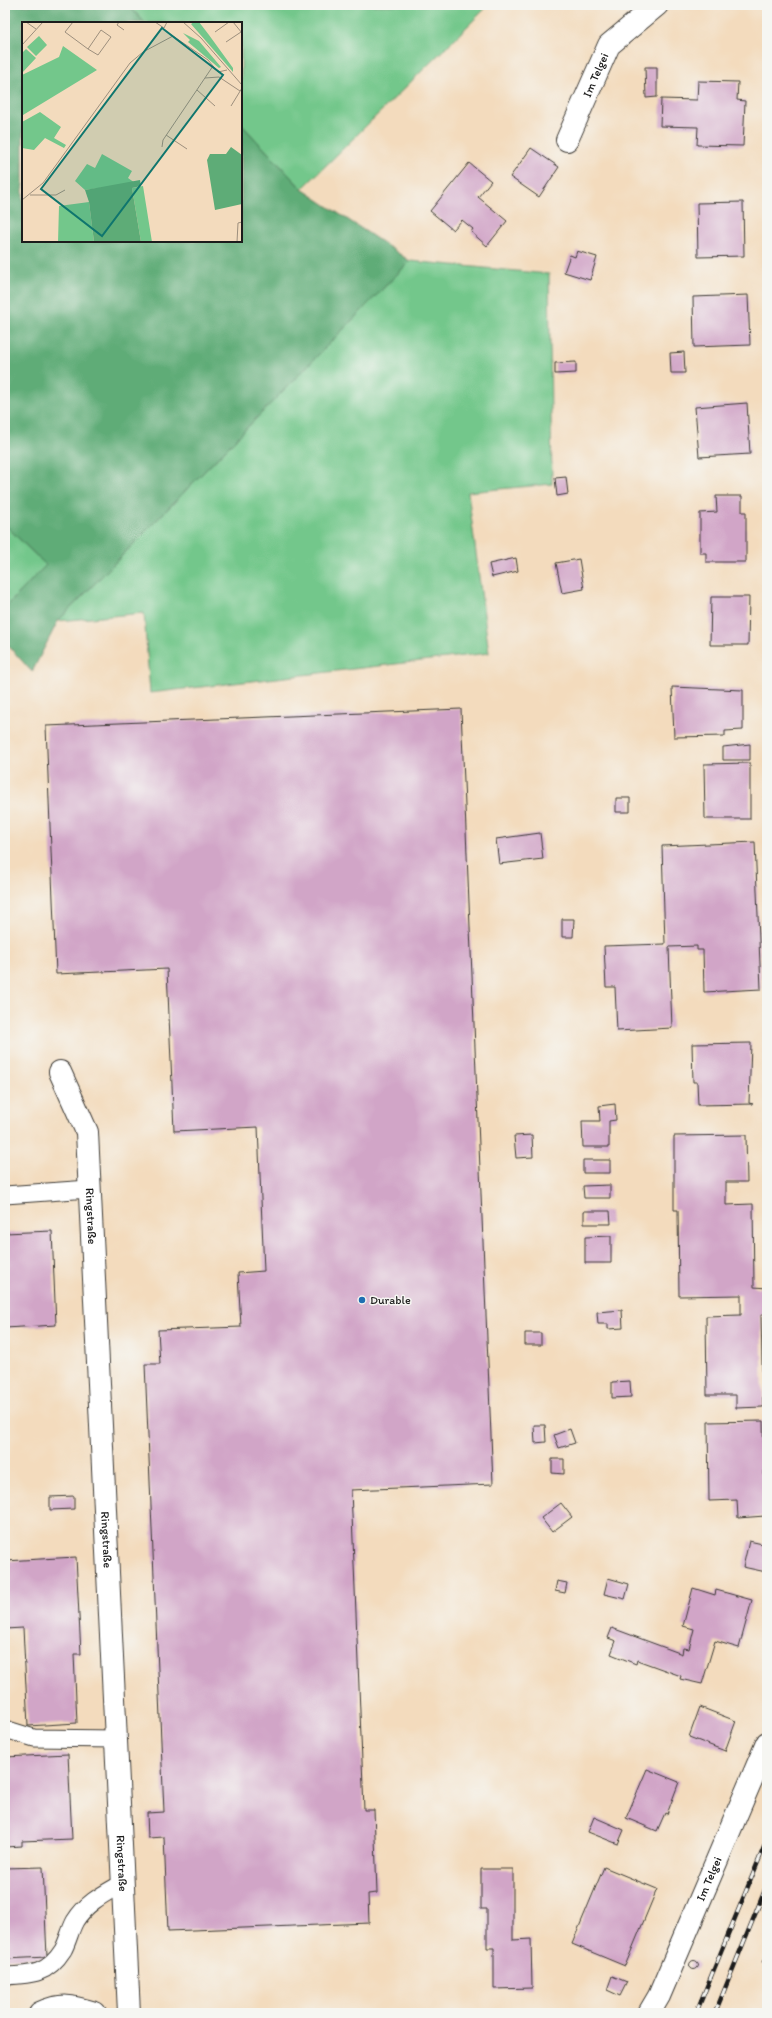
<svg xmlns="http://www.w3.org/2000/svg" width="772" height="2018" viewBox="0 0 772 2018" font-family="Itim,sans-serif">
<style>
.green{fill:#73c78b;stroke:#487254}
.forest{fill:#5eac77;stroke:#3d644a}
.building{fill:#d1a5c7}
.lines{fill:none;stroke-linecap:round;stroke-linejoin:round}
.service-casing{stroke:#3c3934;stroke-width:19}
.minor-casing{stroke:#3c3934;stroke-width:24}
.path{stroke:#3c3934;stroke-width:2.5;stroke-dasharray:1 3;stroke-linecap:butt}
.service{stroke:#fff;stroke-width:17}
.minor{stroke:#fff;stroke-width:22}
.rail-casing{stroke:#1c1c1c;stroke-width:4.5}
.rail{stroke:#f6f6f2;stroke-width:3;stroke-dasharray:9;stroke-linecap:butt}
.poi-dot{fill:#1f6fb2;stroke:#f6f6f2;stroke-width:1.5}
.labels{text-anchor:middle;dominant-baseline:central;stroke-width:3;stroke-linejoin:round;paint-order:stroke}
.street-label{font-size:12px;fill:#1c1c1c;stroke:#f6f6f2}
.poi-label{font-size:12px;fill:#1c1c1c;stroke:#f6f6f2;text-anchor:start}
.inset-road{fill:none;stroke:#9d8f7d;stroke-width:1}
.view{fill:#0f766e;fill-opacity:0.15;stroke:#0f766e;stroke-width:2}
.inset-edge{fill:none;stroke:#1c1c1c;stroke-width:2}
</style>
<rect width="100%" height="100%" fill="#f6f6f2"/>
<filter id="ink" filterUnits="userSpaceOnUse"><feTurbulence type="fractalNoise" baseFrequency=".025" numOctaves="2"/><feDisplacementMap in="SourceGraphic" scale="8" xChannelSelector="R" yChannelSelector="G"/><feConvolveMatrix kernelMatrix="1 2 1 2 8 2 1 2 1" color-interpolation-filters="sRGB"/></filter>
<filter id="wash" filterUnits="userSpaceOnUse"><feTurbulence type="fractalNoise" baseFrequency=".012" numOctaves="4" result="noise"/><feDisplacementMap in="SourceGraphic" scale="16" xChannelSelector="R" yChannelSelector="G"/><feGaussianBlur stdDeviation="0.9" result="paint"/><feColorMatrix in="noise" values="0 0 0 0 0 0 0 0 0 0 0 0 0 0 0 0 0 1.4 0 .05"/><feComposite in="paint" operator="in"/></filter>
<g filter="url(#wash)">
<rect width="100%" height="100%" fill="#f3dbbd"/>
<path class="green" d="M128,5H489L302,189L241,124V23H145Z
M410,261L549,274L552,484L468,492L489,653L150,693L144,613L58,621Z
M5,525L46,565L5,608Z"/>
<path class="forest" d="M5,5H128L145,23H23V241H241V124L302,189L410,261L58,621L32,672L5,642V608L46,565L5,525Z"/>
<g id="blocks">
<path class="building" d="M645,67H657V97L646,98Z
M698,81L738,82L737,100L745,101L743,146L697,145L698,127L660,126L661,99L697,100Z
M531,148L559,167L539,197L510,177Z
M469,163L491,181L478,197L507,221L487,246L471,232L473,229L462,220L453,230L430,211Z
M743,202L744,256L698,257L697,203Z
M577,251L597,257L590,280L564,272L570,255L575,257Z
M748,295L750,345L694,347L693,297Z
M684,352L685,373H671L670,353Z
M576,362V373L555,374V363Z
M747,403L750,454L699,457L695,407Z
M566,477L568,494L557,496L555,478Z
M716,496H742V512H746V562H706V553H700V513L717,512Z
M516,558L518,571L492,577L489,564Z
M579,559L584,589L562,593L556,563Z
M711,597H749L748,645H710Z
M672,687L743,690V730L725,731V736L674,737Z
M461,709L493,1484L351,1490L364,1810H374L377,1893L368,1894L369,1923L168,1931L164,1837L148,1838L147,1813L164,1812L145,1364H160L158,1330L241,1327L238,1273L264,1271L258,1127L174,1131L167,969L56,974L46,726Z
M750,744V760H723V747Z
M750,763V819H705L704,764Z
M616,798H630V812H616Z
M540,833L543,859L499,864L496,839Z
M755,842L761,989L704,992L703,950H697V946L669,947L672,1028L617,1031L615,987H606L604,946L665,944L662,846Z
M562,919H574L573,937H562Z
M751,1043L749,1103L753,1104L698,1105L697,1082H693L692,1044Z
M615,1104L616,1120L609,1121V1147H583L582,1121H600L599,1106Z
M532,1135L533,1157L516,1158L514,1136Z
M746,1135L747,1182H726V1205L753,1204L754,1287L767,1288V1315H761L763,1407L736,1408V1395H707L706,1316L741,1315V1295L679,1296L678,1210H674V1136Z
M583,1160H610V1173H583Z
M610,1185V1198H584L583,1186Z
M584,1211H610L611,1224H584Z
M52,1231L56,1325L5,1328V1233Z
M611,1236V1263H585V1237Z
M622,1310L623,1328L608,1329V1324H598L597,1312Z
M525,1333H541V1345H525Z
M630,1381L631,1397L612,1398V1382Z
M763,1421L765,1516L738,1518L737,1500L709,1501L708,1422Z
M534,1425H545L546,1442L535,1443Z
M570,1429L575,1443L559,1448L554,1435Z
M552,1459H564V1474L552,1473Z
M74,1496V1509L50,1510V1497Z
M561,1503L572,1517L552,1532L541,1518Z
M749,1541L767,1545L766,1572L743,1567Z
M76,1557L81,1654H74L77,1723L28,1726L23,1628L5,1629V1561Z
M608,1578L629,1584L625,1599L604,1594Z
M557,1581L567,1583L565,1593L555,1591Z
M693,1588L715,1595L716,1590L752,1600L739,1648L715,1641L702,1684L680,1679L681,1676L637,1660L636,1664L611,1654L616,1641L608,1638L612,1628L682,1654L683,1648L689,1649L694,1629L683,1626Z
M700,1707L736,1721L725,1751L689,1737Z
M68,1754L72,1839L22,1841V1846L5,1847V1757Z
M647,1769L679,1782L667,1814L665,1813L657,1831L626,1818Z
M594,1817L624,1830L618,1844L588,1832Z
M43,1867L47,1957L5,1959V1868Z
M604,1867L657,1889L625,1966L572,1944Z
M481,1869H513V1940L531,1939L532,1988L494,1989V1948H487V1909H481Z
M689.5 1965a4.5 4.5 0 1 1 9 0a4.5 4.5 0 1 1-9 0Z
M612,1976L627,1982L620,1996L607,1990Z"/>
</g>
</g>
<g filter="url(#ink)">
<use href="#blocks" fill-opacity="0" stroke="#3c3934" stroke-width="1"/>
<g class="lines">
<defs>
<path id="service" d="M5,1195L89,1189
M5,1729L34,1738L116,1739
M5,1976C32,1975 48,1974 63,1950C68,1941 70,1930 75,1921C87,1902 104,1894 123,1883"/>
<g id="minor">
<path id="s1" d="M567,140L609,45L657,5"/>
<path id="s2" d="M60,1072L87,1132L129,2013"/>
<path d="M40,2013C62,2003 72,2006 95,2013"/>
<path id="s3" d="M649,2013L659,1996L767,1743"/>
</g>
</defs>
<use href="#service" class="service-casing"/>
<use href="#minor" class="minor-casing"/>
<path class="path" d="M762,1961L767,1963"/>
<use href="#service" class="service"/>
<use href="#minor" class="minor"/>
<defs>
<path id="rail" d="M696,2013L767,1840
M715,2013L767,1885"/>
</defs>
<use href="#rail" class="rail-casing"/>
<use href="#rail" class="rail"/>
</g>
</g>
<circle class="poi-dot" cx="362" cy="1300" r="4"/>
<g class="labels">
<g class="street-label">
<text stroke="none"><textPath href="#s1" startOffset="71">Im Telgei</textPath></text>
<text stroke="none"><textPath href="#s2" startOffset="150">Ringstraße</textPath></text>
<text stroke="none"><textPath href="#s2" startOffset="474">Ringstraße</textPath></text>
<text stroke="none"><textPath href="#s2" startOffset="798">Ringstraße</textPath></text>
<text stroke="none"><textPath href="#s3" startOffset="147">Im Telgei</textPath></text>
</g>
<g class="poi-label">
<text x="370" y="1300">Durable</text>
</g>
</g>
<g transform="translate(22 22)">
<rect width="220" height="220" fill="#f3dbbd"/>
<path d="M172,0H177L187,13L211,46V50L169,2ZM161,11L177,19L199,45L197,46L166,20L168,18ZM17,14L25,23L14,34L5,25ZM41,24L75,48L1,93L0,53L37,35ZM4,27L14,36L0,51V31ZM18,90L39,105L32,116L44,123L42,126L23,116L12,128L0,126V100ZM80,132L110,149L106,156L113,161L63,168L53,159L65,142L73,146ZM121,164L130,220H119L110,166ZM67,180L72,220H36L37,184Z" fill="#73c78b"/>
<path d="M209,125L220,133V182L193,188L185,138L188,132H204ZM118,158L119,164L110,166L119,220H72L67,180L63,168Z" fill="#5eac77"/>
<path class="inset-road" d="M4,0L14,7M51,0L43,10L66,27L76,33L89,15L79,8L66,27M97,0L95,3L102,8M133,0L142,6L145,0M161,0L179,16L220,63M211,0L220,11M193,10L207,0M204,20L219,10M0,23L21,0M183,56L197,55L218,69M175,68L193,84M209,84L220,66M144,113L165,127M140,125L141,118L191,44M8,173H34L43,168M0,178L21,161L108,41L121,30L151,14L186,38L196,50L205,48M215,220L216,201L220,200"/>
<path class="view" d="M140,6L201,53L80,214L19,167Z"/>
<rect width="220" height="220" class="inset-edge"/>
</g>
<rect width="772" height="2018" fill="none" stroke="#f6f6f2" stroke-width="20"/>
</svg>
